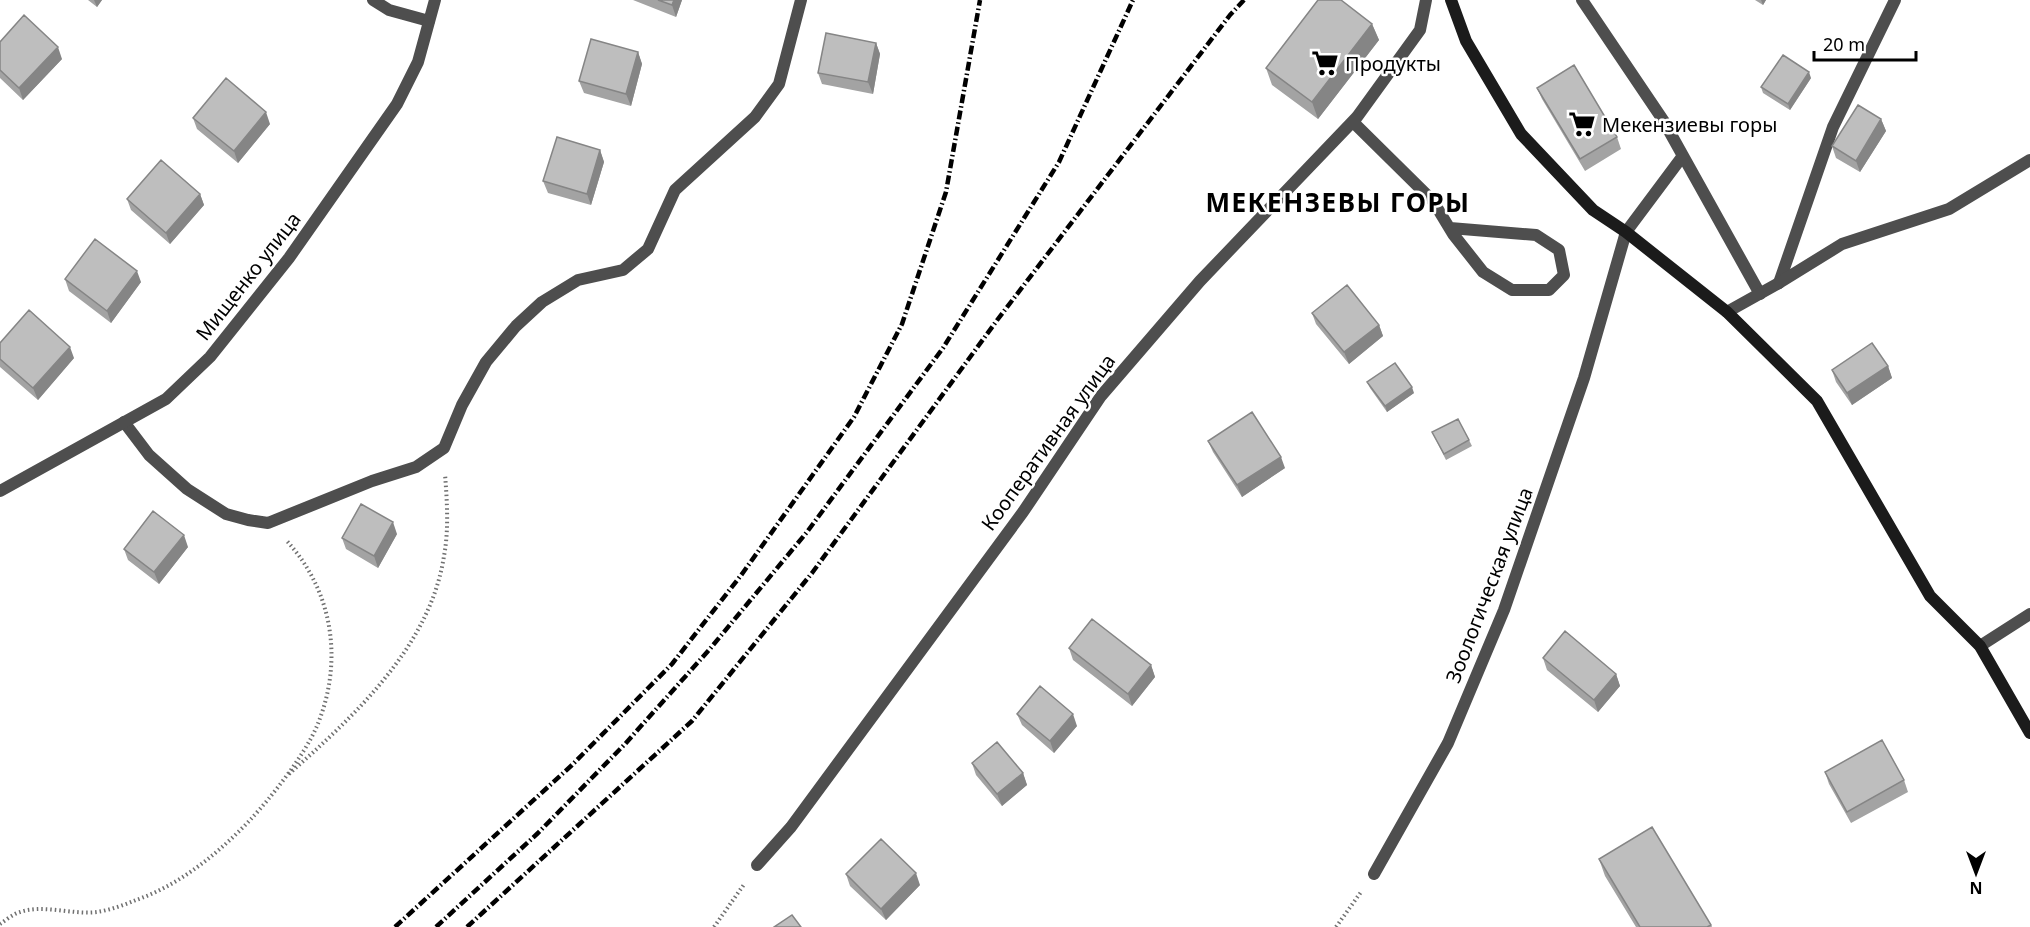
<svg xmlns="http://www.w3.org/2000/svg" width="2030" height="927" viewBox="0 0 2030 927" font-family="'Noto Sans',sans-serif">
<style>
.lines{fill:none;stroke-linecap:round;stroke-linejoin:round}
.path{stroke:#707070;stroke-width:4;stroke-dasharray:1.5 3;stroke-linecap:butt}
.service{stroke:#4e4e4e;stroke-width:12}
.minor{stroke:#4e4e4e;stroke-width:12}
.secondary{stroke:#1b1b1b;stroke-width:12}
.rail{stroke:#000;stroke-width:4.5;stroke-dasharray:9 3 1.5 3;stroke-linecap:butt}
.wall{fill:#a3a3a3}
.shaded-wall{fill:#858585}
.building{fill:#bebebe;stroke:#858585;stroke-width:1.5}
.labels{text-anchor:middle;dominant-baseline:central;stroke-width:5;stroke-linejoin:round;paint-order:stroke}
.poi-label{font-size:20px;fill:#000;stroke:#fff;text-anchor:start}
.street-label{font-size:20px;fill:#000;stroke:#fff}
.district-label{font-size:26px;font-weight:bold;letter-spacing:1.5px;fill:#000;stroke:#fff}
</style>
<rect width="100%" height="100%" fill="#fff"/>
<g class="lines">
<path class="path" d="M289,774C354,716 430,647 444,556C449,529 447,501 445,474
M0,924C6,920 13,914 20,912C44,904 72,915 97,912C110,910 124,905 136,900C180,885 220,852 251,819C273,795 304,756 317,726C344,661 333,591 286,540
M714,927L745,883
M1336,927L1361,892"/>
<path class="service" d="M373,0L389,10L429,21
M1582,0L1663,120L1760,294
M1353,122L1433,201L1453,234L1483,272L1512,290H1549L1564,275L1559,250L1536,235L1450,228
M1626,232L1682,157
M1779,283L1833,127L1895,0
M124,422L149,455L187,489L226,514L248,520L268,523L372,481L416,467L444,448L462,405L486,362L516,326L542,302L578,280L623,270L648,249L675,190L755,117L779,84L801,0
M1980,646L2030,614
M757,865L791,827L1023,512L1101,396L1200,281L1357,117L1420,30L1426,0"/>
<path class="minor" d="M1727,312L1779,283L1842,244L1949,209L2030,160
M0,491L166,399L210,357L289,258L397,104L418,62L435,0
M1374,874L1448,743L1504,610L1584,378L1626,232"/>
<path class="secondary" d="M1451,0L1466,41L1521,134L1593,210L1626,232L1727,312L1817,401L1930,596L1980,646L2030,733"/>
<path class="rail" d="M395,927L572,765L672,664L742,574L854,417L902,324L946,192L980,0
M436,927L538,833L625,744L709,650L807,532L943,348L1059,162L1133,0
M467,927L692,721L812,573L998,319L1230,15L1244,0"/>
</g>
<path class="wall" d="M88,0H102L97,7Z
M633,0H682L676,17Z
M1755,0H1766L1763,5Z
M1372,24L1379,40L1318,119L1272,85L1266,68Z
M0,42L62,59L23,100L0,78Z
M876,43L880,54L873,94L822,84L818,73Z
M638,52L642,64L631,106L584,93L579,81Z
M1811,78L1790,110L1763,93L1761,87Z
M1537,88L1617,137L1621,149L1585,171L1542,99Z
M193,118L270,124L238,163L197,129Z
M1881,119L1886,131L1860,172L1836,158L1832,146Z
M600,150L604,162L591,205L548,193L543,181Z
M200,194L204,205L170,244L131,210L127,199Z
M65,279L141,282L111,323L69,291Z
M1312,313L1379,325L1383,336L1349,364L1316,324Z
M0,343L74,358L38,400L0,367Z
M1888,366L1892,378L1852,405L1836,382L1832,370Z
M1367,382L1414,393L1387,412L1370,388Z
M1432,432L1469,440L1472,446L1446,460Z
M1208,441L1285,468L1242,497L1213,452Z
M397,534L378,568L346,549L342,538Z
M188,547L159,584L128,560L124,549Z
M1069,648L1151,665L1155,677L1132,706L1073,660Z
M1543,658L1616,674L1620,686L1598,712L1547,670Z
M1017,714L1077,726L1054,753L1022,725Z
M972,763L1023,773L1027,785L1002,806L976,775Z
M1825,772L1904,780L1908,792L1851,823L1829,784Z
M1599,859L1711,925L1712,927H1636L1605,876Z
M846,874L920,885L886,920L850,886Z"/>
<path class="shaded-wall" d="M94,0H102L97,7Z
M674,0H682L676,17L672,5Z
M1761,0H1766L1763,5Z
M1372,24L1379,40L1318,119L1312,102Z
M876,43L880,54L873,94L868,82Z
M58,47L62,59L23,100L19,88Z
M638,52L642,64L631,106L626,94Z
M1809,72L1811,78L1790,110L1788,104Z
M266,112L270,124L238,163L234,151Z
M1881,119L1886,131L1860,172L1856,161Z
M600,150L604,162L591,205L587,194Z
M200,194L204,205L170,244L166,233Z
M137,271L141,282L111,323L107,311Z
M1379,325L1383,336L1349,364L1344,352Z
M70,347L74,358L38,400L33,388Z
M1888,366L1892,378L1852,405L1847,393Z
M1412,387L1414,393L1387,412L1385,406Z
M1281,457L1285,468L1242,497L1237,485Z
M393,522L397,534L378,568L374,556Z
M184,535L188,547L159,584L154,572Z
M1151,665L1155,677L1132,706L1128,694Z
M1616,674L1620,686L1598,712L1594,700Z
M1073,714L1077,726L1054,753L1050,741Z
M1023,773L1027,785L1002,806L997,794Z
M916,873L920,885L886,920L881,909Z"/>
<path class="building" d="M658,0H674L672,5Z
M1318,0H1341L1372,24L1312,102L1266,68Z
M24,15L58,47L19,88L0,70V42Z
M826,33L876,43L868,82L818,73Z
M591,39L638,52L626,94L579,81Z
M1783,55L1809,72L1788,104L1761,87Z
M1574,65L1617,137L1580,159L1537,88Z
M226,78L266,112L234,151L193,118Z
M1858,105L1881,119L1856,161L1832,146Z
M557,137L600,150L587,194L543,181Z
M161,160L200,194L166,233L127,199Z
M95,239L137,271L107,311L65,279Z
M1347,285L1379,325L1344,352L1312,313Z
M29,310L70,347L33,388L0,359V343Z
M1872,343L1888,366L1847,393L1832,370Z
M1395,363L1412,387L1385,406L1367,382Z
M1252,412L1281,457L1237,485L1208,441Z
M1458,419L1469,440L1444,454L1432,432Z
M361,504L393,522L374,556L342,538Z
M153,511L184,535L154,572L124,549Z
M1092,619L1151,665L1128,694L1069,648Z
M1565,631L1616,674L1594,700L1543,658Z
M1040,686L1073,714L1050,741L1017,714Z
M1882,740L1904,780L1847,812L1825,772Z
M997,742L1023,773L997,794L972,763Z
M1652,827L1711,925L1707,927H1640L1599,859Z
M881,839L916,873L881,909L846,874Z
M792,915L801,927H774Z"/>
<defs>
<symbol id="supermarket-bare" viewBox="-9 -9 18 18"><path d="M-6-5.5h2.5l.6 2H6L4.5 2H-2.5L-4.4-4H-6ZM-1.5 3.2a1.3 1.3 0 1 0 .1 0ZM3 3.2a1.3 1.3 0 1 0 .1 0Z" fill="#000" stroke="#fff" stroke-width="2.5" paint-order="stroke"/></symbol>
</defs>
<g fill-rule="evenodd">
<use href="#supermarket-bare" x="1306" y="44" width="38" height="38"/>
<use href="#supermarket-bare" x="1563" y="105" width="38" height="38"/>
</g>
<g class="labels">
<g class="poi-label">
<text x="1345" y="63">Продукты</text>
<text x="1602" y="124">Мекензиевы горы</text>
</g>
<g class="street-label">
<text transform="translate(248 276) rotate(-52)">Мищенко улица</text>
<text transform="translate(1048 442) rotate(-54)">Кооперативная улица</text>
<text transform="translate(1489 585) rotate(-69)">Зоологическая улица</text>
</g>
<g class="district-label">
<text x="1338" y="202">МЕКЕНЗЕВЫ ГОРЫ</text>
</g>
</g>
<g transform="translate(1976 873) rotate(180)" stroke="#ffffff" stroke-width="4.5" paint-order="stroke">
<path d="M0-4.5L10 22L0 15L-10 22Z" fill="#000000"/>
<text y="-9" font-size="16" font-weight="bold" text-anchor="middle" fill="#000000">N</text>
</g>
<path d="M1814 51v9h102v-9" fill="none" stroke="#000000" stroke-width="3"/>
<text x="1823" y="51" font-size="18" fill="#000000" stroke="#ffffff" stroke-width="4.5" paint-order="stroke">20 m</text>
</svg>
